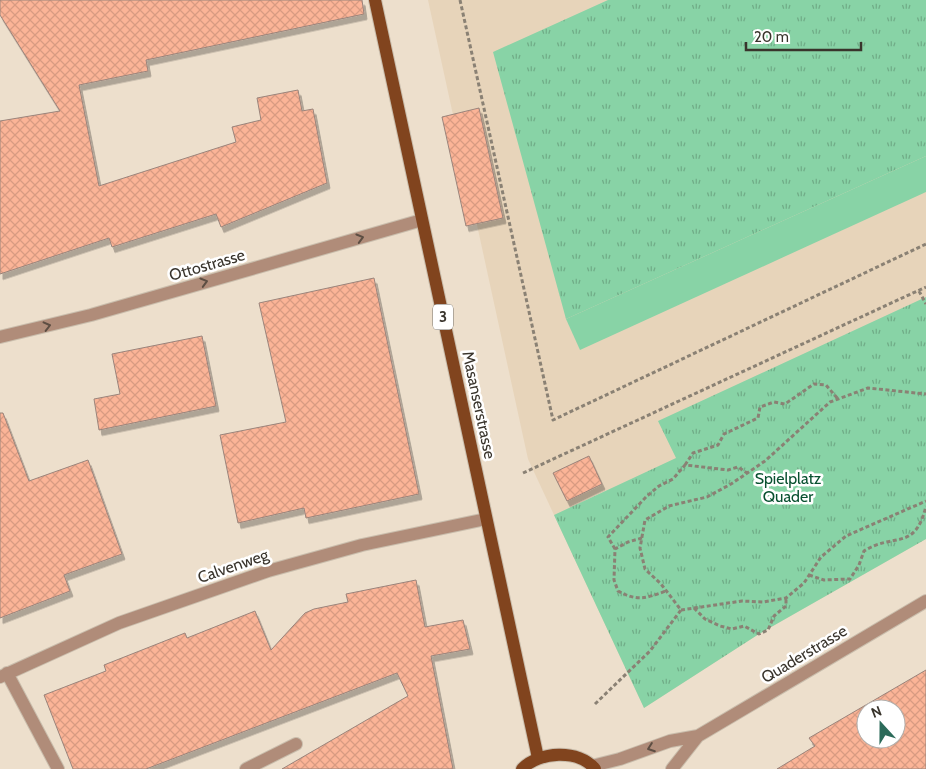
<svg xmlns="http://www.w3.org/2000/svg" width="926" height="769" viewBox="0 0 926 769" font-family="Cabin,sans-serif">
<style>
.built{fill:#e7d4ba}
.grass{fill:url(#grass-tufts)}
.pitch{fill:#88d3a6}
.building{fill:url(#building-cross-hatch);stroke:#9a847b;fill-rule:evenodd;filter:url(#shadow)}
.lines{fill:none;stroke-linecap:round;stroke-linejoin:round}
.minor-casing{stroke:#c9bdac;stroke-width:14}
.major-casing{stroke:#c9bdac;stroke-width:14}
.path{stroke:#8a8174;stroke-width:3;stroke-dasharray:4 2.5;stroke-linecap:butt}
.minor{stroke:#b08c79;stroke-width:12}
.major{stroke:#81441e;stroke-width:12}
.oneway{stroke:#5d4e43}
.labels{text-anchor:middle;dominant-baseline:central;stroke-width:5;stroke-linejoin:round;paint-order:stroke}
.shield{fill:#fff;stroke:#74716b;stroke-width:1}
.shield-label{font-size:15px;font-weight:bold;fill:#39342c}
.street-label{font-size:16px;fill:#39342c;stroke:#fff}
.park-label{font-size:16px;fill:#085130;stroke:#fff}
</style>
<defs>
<pattern id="grass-tufts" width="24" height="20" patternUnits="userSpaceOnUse" patternTransform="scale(1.25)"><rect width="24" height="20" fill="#88d3a6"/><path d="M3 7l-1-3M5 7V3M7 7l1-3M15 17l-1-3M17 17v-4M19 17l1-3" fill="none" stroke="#70ac87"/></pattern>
<pattern id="building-cross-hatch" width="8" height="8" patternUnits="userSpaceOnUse" patternTransform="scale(1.25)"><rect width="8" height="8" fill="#fbb497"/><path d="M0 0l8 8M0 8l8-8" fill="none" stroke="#d89b82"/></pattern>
<filter id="shadow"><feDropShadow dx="3" dy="5.5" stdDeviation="0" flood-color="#0004"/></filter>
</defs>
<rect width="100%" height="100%" fill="#eddfcc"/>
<path class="built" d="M428,0H926V539L759,634L644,708L528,459Z"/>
<path class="grass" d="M608,0H926V156L566,319L493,52Z
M926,297V539L759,634L644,708L554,515L676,458L658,421Z"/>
<path class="pitch" d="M926,156V192L580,350L566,319Z"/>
<path class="building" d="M0,0H362L364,14L146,60L148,71L79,85L99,186L236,142L232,127L261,120L257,98L298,90L302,111L313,109L327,183L221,227L216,214L112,247L109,238L0,274V121L60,111L0,15Z
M479,108L503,218L466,226L442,117Z
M374,278L419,494L306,518L304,508L238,523L220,435L286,422L259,303Z
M202,336L216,406L99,430L94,399L120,394L112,354Z
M0,413H3L29,481L88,460L122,554L64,575L70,591L0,618Z
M589,456L602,484L567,501L553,473Z
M416,580L425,627L463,620L470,649L431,656L453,769H282L408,696L397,673L146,769H73L44,695L106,671L104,665L185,633L187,638L255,611L271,650L305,613L314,609L348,602L346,594Z
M926,670V769H777L815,746L809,738ZM866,709H896V739H866Z"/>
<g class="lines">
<defs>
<path id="minor" d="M0,337L91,315L422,220
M7,673L58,769
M0,677L119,623L268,571L362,545L486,519
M592,766L620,759L670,741L698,736L926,601
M246,769L296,744
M672,769L698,736"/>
<path id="major" d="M375,0L538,758
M522,769C539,751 579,749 595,769"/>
</defs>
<use href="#minor" class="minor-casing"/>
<use href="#major" class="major-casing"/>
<path class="path" d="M460,0L553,420L926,244
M919,291L926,304
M685,465L693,453L718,445L724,434L758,418L760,407L774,402L785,404L814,384L826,385L838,399
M523,473L926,287
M642,538L628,542L615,549L614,580L618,591C638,602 646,598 666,591
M615,549L608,537L647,496L659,486L673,479L685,465L728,470L738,467L747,473
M809,575L824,580L850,579L859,565L864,551C894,532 915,552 926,506
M694,608L705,619L720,626L732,629L744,626L759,634L768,630L774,616L786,606V598
M681,610L742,601L763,602L786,598L804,583L821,557L846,536L926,501
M595,704L650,651L681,610L661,584L645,569L640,548L645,520L669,506L707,497L731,484L765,461L830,402L868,388L926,394"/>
<use href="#minor" class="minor"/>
<use href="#major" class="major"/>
</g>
<defs><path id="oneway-chevron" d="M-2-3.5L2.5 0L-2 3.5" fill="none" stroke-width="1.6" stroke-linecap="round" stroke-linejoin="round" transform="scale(1.25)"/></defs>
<g class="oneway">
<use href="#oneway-chevron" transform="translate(360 238) rotate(-16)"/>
<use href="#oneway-chevron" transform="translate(204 282) rotate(-16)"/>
<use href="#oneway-chevron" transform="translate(47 326) rotate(-14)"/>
<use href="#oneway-chevron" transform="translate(651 748) rotate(160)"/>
</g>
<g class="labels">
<rect class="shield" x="433" y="304.5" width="20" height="25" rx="4"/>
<g class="shield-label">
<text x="443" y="317">3</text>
</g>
<g class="street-label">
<text transform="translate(207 265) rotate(-16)">Ottostrasse</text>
<text transform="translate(479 405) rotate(78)">Masanserstrasse</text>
<text transform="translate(233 566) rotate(-19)">Calvenweg</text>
<text transform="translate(804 654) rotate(-31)">Quaderstrasse</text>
</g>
<g class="park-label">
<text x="788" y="478">Spielplatz<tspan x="788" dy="18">Quader</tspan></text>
</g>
</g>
<g transform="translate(881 724) rotate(339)"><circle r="24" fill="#ffffff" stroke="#b0aeab"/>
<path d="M0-4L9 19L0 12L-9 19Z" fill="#2c6b5a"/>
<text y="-8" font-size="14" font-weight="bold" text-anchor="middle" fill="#39342c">N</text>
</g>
<path d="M746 42v8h115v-8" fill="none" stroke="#39342c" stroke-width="2.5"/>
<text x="754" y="42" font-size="15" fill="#39342c" stroke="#ffffff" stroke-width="4" paint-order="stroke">20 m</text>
</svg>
